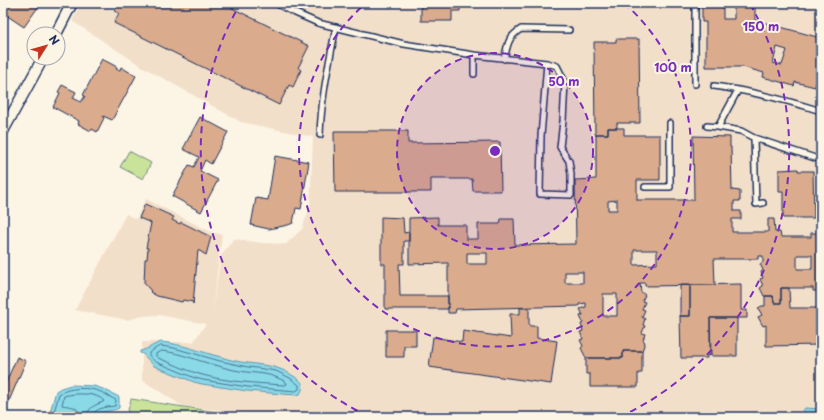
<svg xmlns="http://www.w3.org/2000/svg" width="824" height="420" viewBox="0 0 824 420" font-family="'Playpen Sans',sans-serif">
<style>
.built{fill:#f2dfca}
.green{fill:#c9e39a;stroke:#72897c}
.water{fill:#8ad9e7;stroke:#5e95b0}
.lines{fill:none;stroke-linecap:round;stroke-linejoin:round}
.shore{stroke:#477395;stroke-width:1}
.building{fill:#daab8c;stroke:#1b2f5e;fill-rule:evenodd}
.lane-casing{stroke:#1b2f5e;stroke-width:8}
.street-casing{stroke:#1b2f5e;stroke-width:13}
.lane{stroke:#fcf5e5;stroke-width:5}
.street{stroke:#fcf5e5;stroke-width:10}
.ring{fill:none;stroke:#7b2cbf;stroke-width:2;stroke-dasharray:7 5}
.centre{fill:#7b2cbf;stroke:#fcf5e5;stroke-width:2}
.ring-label{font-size:12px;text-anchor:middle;font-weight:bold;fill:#7b2cbf;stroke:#fcf5e5;stroke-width:4;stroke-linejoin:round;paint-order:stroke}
</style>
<rect width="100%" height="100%" fill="#fcf5e5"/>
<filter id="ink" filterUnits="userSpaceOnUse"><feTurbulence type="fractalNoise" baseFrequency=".025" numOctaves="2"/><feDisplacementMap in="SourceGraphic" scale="8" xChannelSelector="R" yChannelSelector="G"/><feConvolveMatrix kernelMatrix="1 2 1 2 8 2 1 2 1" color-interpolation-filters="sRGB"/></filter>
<g filter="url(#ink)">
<path class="built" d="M81,3H821V417H275L182,406L142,380V342H193L206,324L159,315L143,316L127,320L75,310L126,214L136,219L146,199L213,233L222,234L212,313L221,255L234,239L262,243L286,244L302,229L310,206L313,137L241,122L143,67L72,21Z"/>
<path class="green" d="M129,151L151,163L143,179L120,167Z
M131,399L250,417H126Z"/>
<path class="water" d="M161,342C182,344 201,352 221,357C230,360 239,362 248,363C268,366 277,365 295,377C303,382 305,385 300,394L297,395L282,394L247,391L202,384L194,382L154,366L143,354L140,353V351C147,350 154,344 161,342Z
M71,385L94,386L103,389L119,397V408C114,411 109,410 104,412C99,413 96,416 91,416C83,416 68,413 62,417H51L50,412L56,391L61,388Z
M805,408L821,409V417H801L802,412Z"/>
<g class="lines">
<path class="shore" d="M161,346L174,348L220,361L248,367L257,368L276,371L290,378L299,385V389L296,391L248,387L203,380L195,378L156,362C153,360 148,356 149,353L156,348Z
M162,351C182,353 200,362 219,366C228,369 238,371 247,372C263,374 270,373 286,382L287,384L285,385H283C255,383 226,382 199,374C185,370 172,363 158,358L156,356V354Z
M54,417V412L59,394C69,387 90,387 101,392C106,394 111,398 116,400L115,406C107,407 93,408 92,417
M80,417C79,405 71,407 62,405L64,396C74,393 97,392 104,401L103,402C95,405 87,408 87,417"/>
</g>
<path class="building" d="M4,3H41L24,27L3,13V5Z
M118,3H222L309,46L298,68L301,70L293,87L289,85L279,105L114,23L119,13L114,11Z
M421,3H460V11H452V21H421Z
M702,3H755V20L817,37L818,33L821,34V64L815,87L795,82L794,86L763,77L764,73L743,67H706V22H702ZM723,5H734V19H723ZM777,47L787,50L782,65L773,63Z
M616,39H639L640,123H617V128H608V134H595L594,42H616Z
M102,59L117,67L116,69L120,70L121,67L136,76L112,120L103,116V117L104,118L97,132L92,129L91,131L78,124L79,121L53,107L60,93L58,92L62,85L76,92L73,98L81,102L85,96L83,95Z
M200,117L228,132L211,164L205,160L200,171L218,180L201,212L172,196L189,165L194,167L199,157L183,149Z
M608,128H624V135H660V180H637V200H694L693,136L730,137V147H731L732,190L740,191V201H734V211H741V219H732V232H768V219H774L775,232H780L781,237H811V233H821V291H813V288H781V303H774L773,296H764L760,288L763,286L760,279L763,278L761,272L763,270L760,264L763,262V256H758V259H714L715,285L645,286V283H640L641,292L645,295L642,301L645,302L642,309L645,310L642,317L645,319L643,325L645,326L642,333L645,334L643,340L645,342L642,351H623V358H586L581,348L583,346L580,340L583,339L580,332L583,331L581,324L583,323L580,316L583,315L580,309L586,307V303L579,304V306L456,309L455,313H448V263L409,264V218L438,217V225H466V239H478V224H500L501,219H514L515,245L576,244L575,180L596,179V134H608ZM617,200V210H608V201ZM634,250H657V264L634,265ZM467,253H487V264H467ZM797,255H812V269H797ZM565,272H583V283H565ZM603,294H617V316H603Z
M334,131H408V143L500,142L501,191H473L472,179H431V192H335Z
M275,156L309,162L301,209L296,208L293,223L288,225L269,229L251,225L256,198L268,200Z
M798,169V171H813L814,218H783V192H779V170Z
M145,204L174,217L172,220L180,224L181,222L211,237L206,255L198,250L193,304V302L183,300L182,302L157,296L150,292L151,291L144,283V284L145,259H147L148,248H146L151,223L139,218Z
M381,217L403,218L404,233L409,232V241H404V264H399L400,296H448V309H385V264H381Z
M741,284V310H747V318H710V356L707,355V358H681L680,316H690V285Z
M680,285H690V316H680Z
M781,288H789L790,308H821V345L766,346V325L763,326L758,317L762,315L758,308L762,306H765V296H773L774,303H781Z
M520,308H529V326H537V338L557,341L551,384L429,367L433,337L462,342L463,331L511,338L510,314H520Z
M710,318H737V356H711Z
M386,330H416V346H404V357H386Z
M623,351H642V373H638V387H590V374H586V358H623Z
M17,357L26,361L3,415V389Z"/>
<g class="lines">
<defs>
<path id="lane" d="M275,3L293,12L318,23L404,44L474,55L547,63L557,66L565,82L563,121L560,147L569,161L571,174V195L540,194L541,136L547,63
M504,59C508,45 507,38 521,29L569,30
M474,74V55
M695,84V3
M714,86C750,91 786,100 821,111
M707,126L718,127L741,131L754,138L821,160
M718,127L738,90
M320,135C321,99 329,63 336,27
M754,138L756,204L763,203
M645,187H670V123"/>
<path id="street" d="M56,34L72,3
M3,131L43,58"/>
</defs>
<use href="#lane" class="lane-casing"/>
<use href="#street" class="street-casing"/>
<use href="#lane" class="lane"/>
<use href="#street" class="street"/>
</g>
</g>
<circle cx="495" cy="151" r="98" fill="#7b2cbf" fill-opacity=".12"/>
<g class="ring">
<circle cx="495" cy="151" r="98"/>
<path d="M624 3A196 196 0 1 1 366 3"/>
<path d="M368 416A294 294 0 0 1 240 4M750 4A294 294 0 0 1 622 416"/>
</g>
<circle cx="495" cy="151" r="6" class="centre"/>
<g class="ring-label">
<text x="761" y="31">150 m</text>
<text x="673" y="72">100 m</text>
<text x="564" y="86">50 m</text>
</g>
<rect width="824" height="420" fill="none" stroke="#fcf5e5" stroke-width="16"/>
<rect x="8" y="8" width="808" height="404" fill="none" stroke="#1b2f5e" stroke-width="1.5" filter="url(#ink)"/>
<g transform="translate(46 46) rotate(53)"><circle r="19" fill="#fcf5e5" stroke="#a2a6af"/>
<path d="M0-3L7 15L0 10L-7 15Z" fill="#c8321e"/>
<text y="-6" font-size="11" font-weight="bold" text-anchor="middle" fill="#1b2f5e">N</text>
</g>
</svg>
